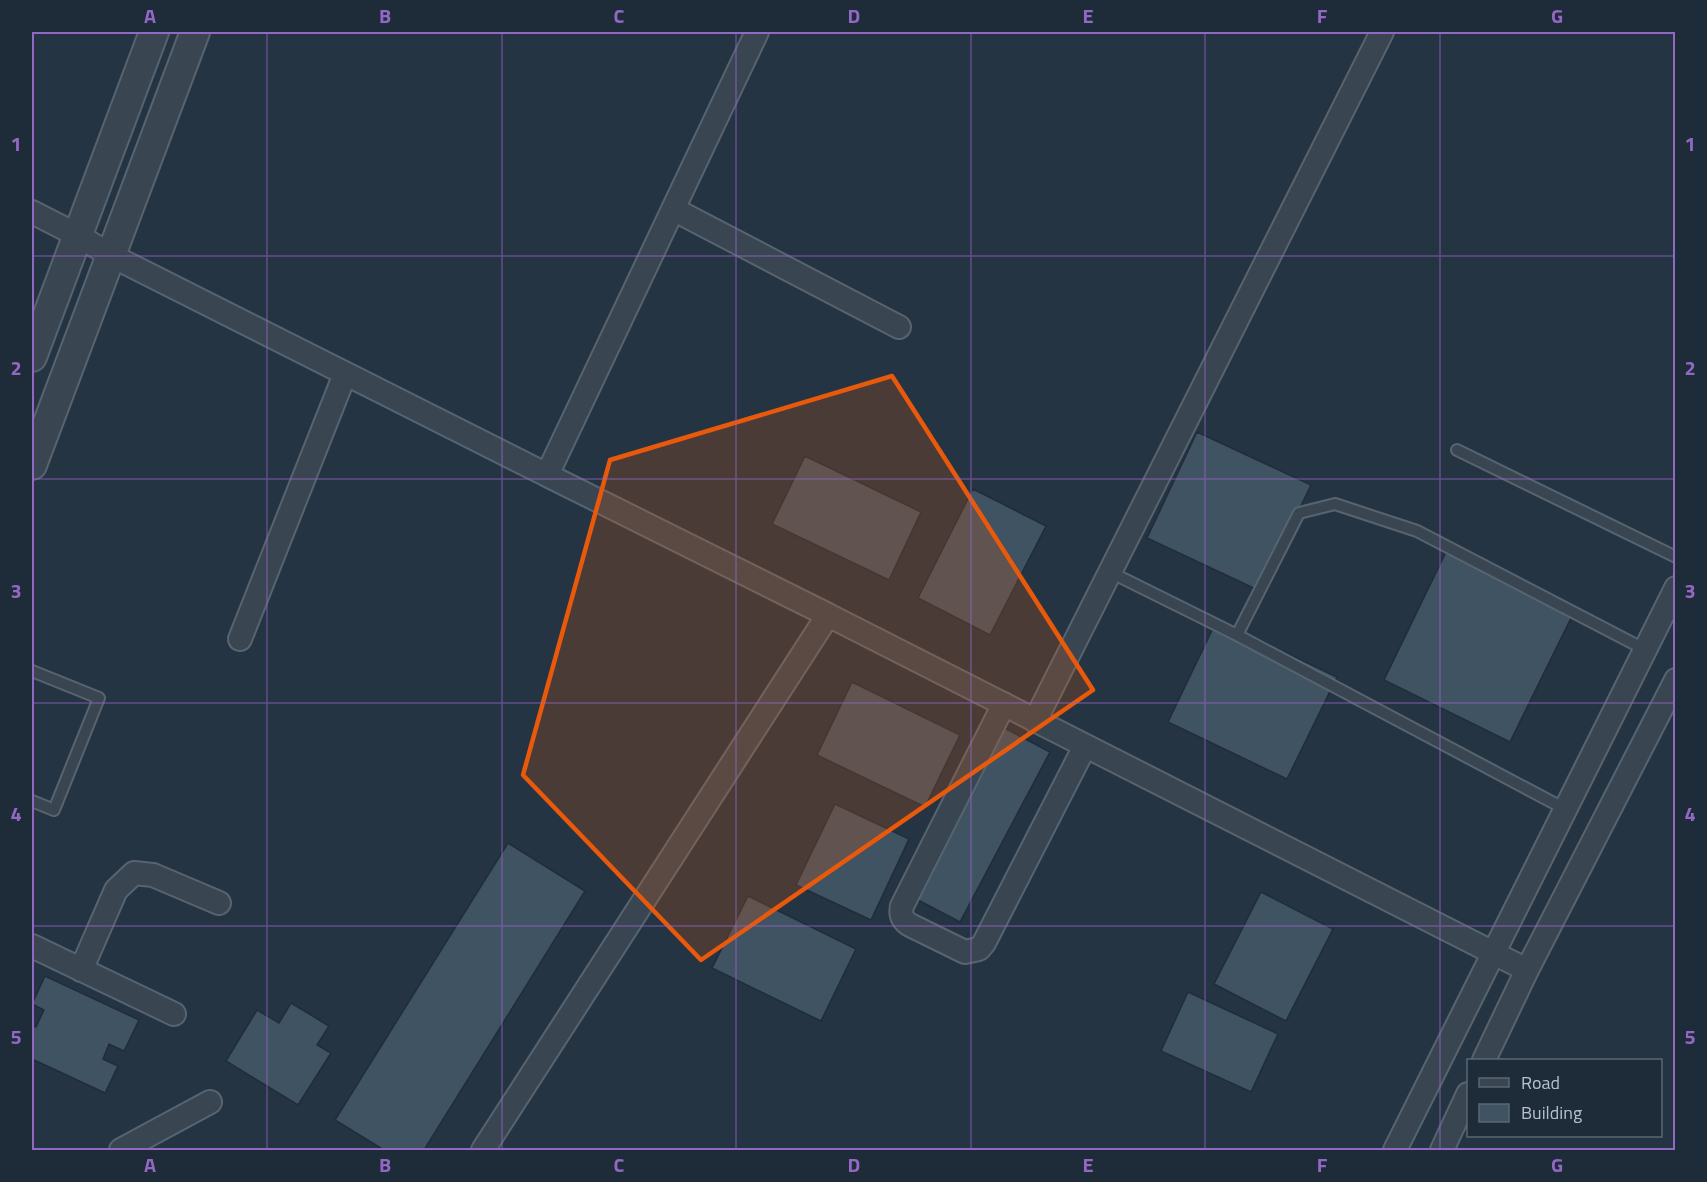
<svg xmlns="http://www.w3.org/2000/svg" width="1707" height="1182" viewBox="0 0 1707 1182" font-family="'Titillium Web',sans-serif">
<style>
.building{fill:#405362;stroke:#202d3a;stroke-width:1.5}
.lines{fill:none;stroke-linecap:round;stroke-linejoin:round}
.service-casing{stroke:#576470;stroke-width:14}
.minor-casing{stroke:#576470;stroke-width:26}
.tertiary-casing{stroke:#576470;stroke-width:32}
.service{stroke:#394652;stroke-width:10}
.minor{stroke:#394652;stroke-width:22}
.tertiary{stroke:#394652;stroke-width:28}
.marked{fill:#e8590c;fill-opacity:0.2;stroke:#e8590c;stroke-width:4.5;stroke-linejoin:round}
.grid{fill:none;stroke:#9368c4;stroke-width:1.5;stroke-opacity:0.55}
.neatline{fill:none;stroke:#9368c4;stroke-width:2}
.grid-label{font-size:20px;text-anchor:middle;font-weight:bold;fill:#9368c4}
</style>
<rect width="100%" height="100%" fill="#253443"/>
<path class="building" d="M1197,432L1311,485L1260,591L1147,538Z
M805,456L921,512L889,580L772,524Z
M973,489L1046,526L990,635L918,598Z
M1447,550L1574,612L1510,742L1384,680Z
M1217,620L1337,677L1287,779L1168,722Z
M852,682L960,735L925,807L817,755Z
M987,719L1050,752L960,922L897,889Z
M835,804L909,839L871,920L796,885Z
M508,843L585,891L424,1150H384L335,1120Z
M1261,892L1333,929L1286,1021L1214,984Z
M748,896L856,949L821,1021L712,968Z
M45,976L139,1020L124,1051L109,1044L103,1059L118,1066L105,1093L32,1059V1025L36,1027L44,1010L32,1004Z
M1188,992L1278,1034L1251,1092L1161,1051Z
M291,1003L329,1026L317,1045L331,1053L298,1105L226,1061L257,1010L279,1023Z"/>
<g class="lines">
<defs>
<path id="service" d="M1457,450L1676,557
M1110,572L1237,635L1565,809
M1237,635L1299,513L1335,504L1417,531L1644,649
M32,671L99,698L54,810L32,801"/>
<path id="minor" d="M673,209L899,327
M32,212L77,235L110,255L547,475L757,32
M547,475L828,615
M240,639L345,374
M1004,704L902,906C900,915 902,920 910,925L965,952L979,949L984,943L1085,746
M1035,721L1382,32
M32,946L174,1014
M81,970L116,890L134,873L153,875L219,903
M1484,1060L1527,970L1676,680
M121,1150L210,1102
M483,1150L828,615L1527,970
M1395,1150L1676,588
M1442,1150L1468,1094"/>
<path id="tertiary" d="M32,357L154,32
M32,465L195,32"/>
</defs>
<use href="#service" class="service-casing"/>
<use href="#minor" class="minor-casing"/>
<use href="#tertiary" class="tertiary-casing"/>
<use href="#service" class="service"/>
<use href="#minor" class="minor"/>
<use href="#tertiary" class="tertiary"/>
</g>
<path class="marked" d="M892,376L1093,690L701,960L523,775L610,460Z"/>
<path class="grid" d="M267,32V1150M502,32V1150M736,32V1150M971,32V1150M1205,32V1150M1440,32V1150M32,256H1676M32,479H1676M32,703H1676M32,926H1676"/>
<rect width="1707" height="1182" fill="none" stroke="#1e2b38" stroke-width="66"/>
<rect x="1467" y="1059" width="195" height="78" fill="#1e2b38" stroke="#5b6773" stroke-width="1.5"/>
<rect x="1479" y="1078" width="30" height="9" fill="#394652" stroke="#5b6773" stroke-width="1.5"/>
<text x="1521" y="1089" font-size="18" fill="#b6c1cc">Road</text>
<rect x="1479" y="1104" width="30" height="18" fill="#405362" stroke="#5b6773" stroke-width="1.5"/>
<text x="1521" y="1119" font-size="18" fill="#b6c1cc">Building</text>
<rect x="33" y="33" width="1641" height="1116" class="neatline"/>
<g class="grid-label">
<text x="150" y="23">A</text>
<text x="385" y="23">B</text>
<text x="619" y="23">C</text>
<text x="854" y="23">D</text>
<text x="1088" y="23">E</text>
<text x="1322" y="23">F</text>
<text x="1557" y="23">G</text>
<text x="16" y="151">1</text>
<text x="1690" y="151">1</text>
<text x="16" y="375">2</text>
<text x="1690" y="375">2</text>
<text x="16" y="598">3</text>
<text x="1690" y="598">3</text>
<text x="16" y="821">4</text>
<text x="1690" y="821">4</text>
<text x="16" y="1044">5</text>
<text x="1690" y="1044">5</text>
<text x="150" y="1172">A</text>
<text x="385" y="1172">B</text>
<text x="619" y="1172">C</text>
<text x="854" y="1172">D</text>
<text x="1088" y="1172">E</text>
<text x="1322" y="1172">F</text>
<text x="1557" y="1172">G</text>
</g>
</svg>
